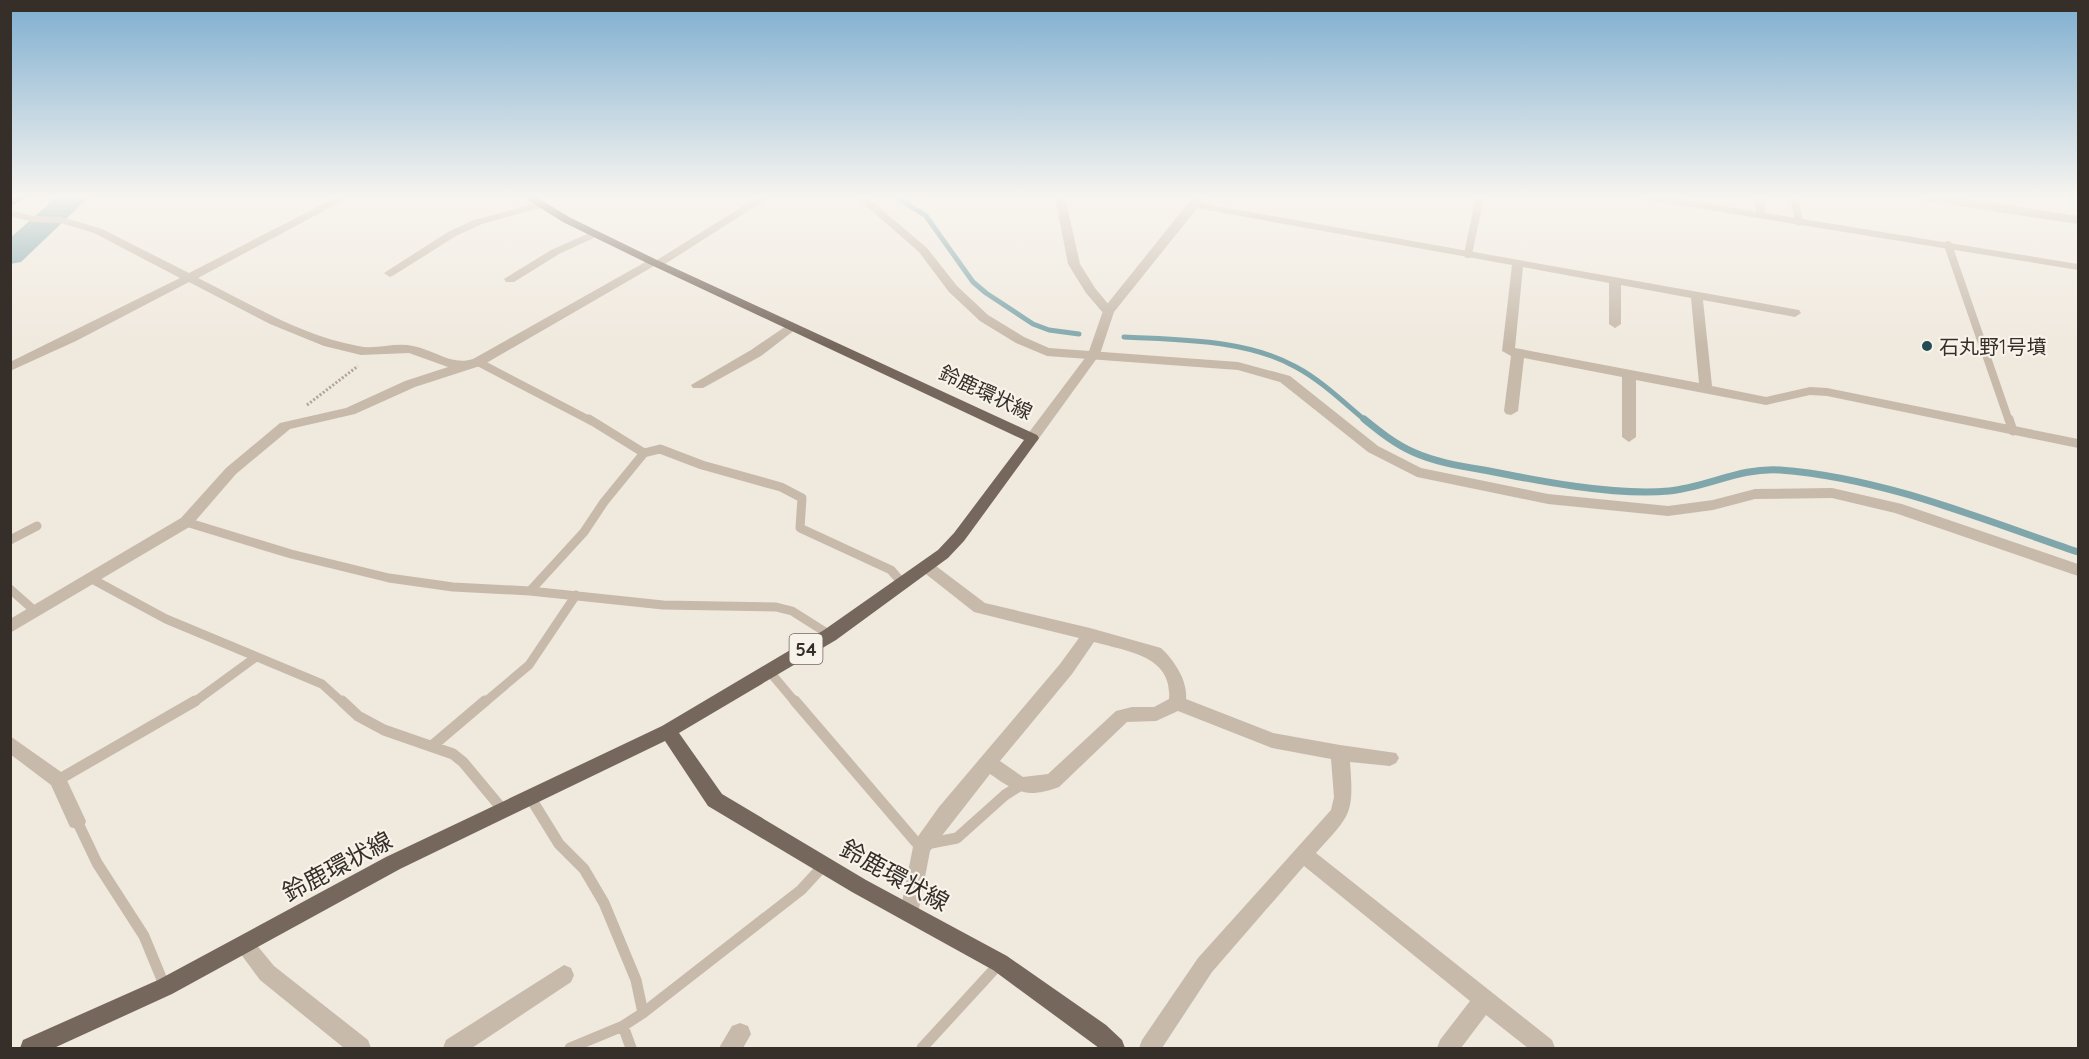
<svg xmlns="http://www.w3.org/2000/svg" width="2089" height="1059" viewBox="0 0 2089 1059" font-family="Quicksand,'Noto Sans JP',sans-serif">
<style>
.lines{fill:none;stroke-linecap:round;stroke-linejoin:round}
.stream-far1{stroke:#7fa6ab;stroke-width:5}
.stream{stroke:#7fa6ab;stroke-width:7}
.river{fill:#7fa6ab;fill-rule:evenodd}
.path{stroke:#b3a495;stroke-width:3;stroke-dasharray:2 2;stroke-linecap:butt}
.service-far2{stroke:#c7baab;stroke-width:8}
.service-far1{stroke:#c7baab;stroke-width:9}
.service{stroke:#c7baab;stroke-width:11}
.minor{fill:#c7baab;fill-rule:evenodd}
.tertiary{fill:#c7baab;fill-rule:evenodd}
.primary{fill:#76675c;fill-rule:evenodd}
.poi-dot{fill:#234c53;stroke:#f8f3ea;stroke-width:2}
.labels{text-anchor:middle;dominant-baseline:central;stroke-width:4.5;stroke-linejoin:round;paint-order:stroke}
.shield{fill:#f8f3ea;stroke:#706963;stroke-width:1.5}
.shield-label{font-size:18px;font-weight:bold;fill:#362e29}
.poi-label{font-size:20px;fill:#362e29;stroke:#f8f3ea;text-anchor:start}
.street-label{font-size:20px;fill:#362e29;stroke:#f8f3ea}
.near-street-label{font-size:24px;fill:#362e29;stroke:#f8f3ea}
</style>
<rect width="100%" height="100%" fill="#f0e9de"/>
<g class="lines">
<path class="stream-far1" d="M896,197L926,216L973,282L986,293L1033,324L1049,330L1079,334
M1124,337C1180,340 1246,339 1296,367C1322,381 1343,402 1366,421"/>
<path class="stream" d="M1364,419C1380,432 1395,444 1413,452C1435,462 1460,466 1484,470C1539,481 1614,496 1669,491C1707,487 1742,467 1780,470C1884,478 1981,519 2078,552"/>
<path class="river" d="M57,197H89L21,262L10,264V238Z"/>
<path class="path" d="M307,405L358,366"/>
<path class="service-far2" d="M1794,197L1799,222
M1926,197L2078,220
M1948,245L2009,421
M1468,254L1480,197
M478,362L591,421"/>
<path class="service-far1" d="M589,419L644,453
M2009,419L2013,431
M186,522L291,554L389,578L453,587L530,591L663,605L776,607L792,611L830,635
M10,540L37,526
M92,579L166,619L322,684L343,703
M10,589L36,612
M530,591L584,532L604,502L644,453L660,449L702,465L781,487L802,498L800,528L891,570L902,583
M769,671L796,703
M193,703L256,657
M484,703L529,665L576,595"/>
<path class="service" d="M342,701L358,716L384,730L453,754L463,762L503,810
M795,701L921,848
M432,746L485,701
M58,780L195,701
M530,797L559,844L584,869L604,903L636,980L643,1013
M77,821L97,863L144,936L165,987
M926,844L957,838L1005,795L1021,785
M623,1026L631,1048
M570,1048L623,1026L643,1013L801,890L824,865
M922,1048L1000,963"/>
<path class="minor" d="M337,197H350L198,278C249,303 301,336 358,346C376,350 395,342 413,346C434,350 452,366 473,359L649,260H657L758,197H770L662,266H654L483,365L415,387L355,414L290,429L236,474L191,526L10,633V619L181,518L226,468L280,423L346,408L405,381L448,367L409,353L361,355L324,346L270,324L189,282L76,341L10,371V362L180,278L94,233L61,223L33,222L10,216V210L33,216L62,217L102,229L189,273Z
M856,197H867L927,248L957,286L988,315L1024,337L1049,348L1238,362L1290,376L1378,446L1421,468L1548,494L1668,506L1713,500L1755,489L1832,488L1902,504L2078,564V576L1895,513L1832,498L1755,499L1713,510L1668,516L1548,504L1417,477L1368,452L1280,382L1238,370L1047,356L1016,343L980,321L949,292L919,252Z
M1055,197H1065L1080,264L1095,288L1114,311L1112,314H1104L1086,293L1068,264Z
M1754,197H1764L1766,218L1762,219L1757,216Z
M540,202L545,205L544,207L482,224L456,236L394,275L390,277L384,273L448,232L474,220Z
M1194,202L1799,310L1801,313L1795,317L1703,300L1712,386L1766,397L1810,387L1827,388L2078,439V448L1827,396L1810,395L1766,405L1636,380V437L1629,442L1622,437V377L1524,358L1518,411L1511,415L1506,414L1504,411L1511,356L1502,351L1512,265L1190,207L1189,205ZM1523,267L1609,283V324L1615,328L1621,324V285L1691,298L1699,383L1515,348Z
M594,231L600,234L598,236L559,254L514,282H506L504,279L551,250Z
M792,322L798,326L796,329L761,356L703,388H693L691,385L751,350Z
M927,561L932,563L985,603L1090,628L1161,648C1174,660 1188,681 1186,699L1273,733L1340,745L1396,753L1399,758L1396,763L1390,766L1350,762C1354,815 1351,814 1316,853L1552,1040L1555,1048H1528L1486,1015L1461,1048H1437L1440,1040L1470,1001L1304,866L1212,972L1162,1048H1139L1142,1040L1198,958L1331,810L1334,797L1331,759L1272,748L1178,711L1156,721L1127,722L1059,787C1026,799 1016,792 990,774L930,851L917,919L910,921L903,919L900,912L914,842L939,807L1060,664L1079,638L974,612L922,571L919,567L922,563ZM1094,642C1125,651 1173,655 1169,699L1154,707H1132L1116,711L1048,774L1023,777L1000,761L1072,674Z
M10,736L64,774L86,821L84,827L77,829L70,827L51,785L10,754Z
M244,935L251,938L274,966L368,1040L371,1048H344L260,980L234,945L237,938Z
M564,965L571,968L574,975L571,982L472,1048H443L446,1040Z
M740,1023L748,1026L751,1034L743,1048H719L732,1026Z"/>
<path class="tertiary" d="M1193,197H1203L1198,207L1114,312L1100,354L1037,441H1027L1025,438L1027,435L1088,354L1104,308Z
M1642,197H1667L2078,264V270L1647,200Z"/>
<path class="primary" d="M14,197H27L10,207V199Z
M523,197H536L571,218L657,260L1037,435L1039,438L1037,441L964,541L948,558L836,640L679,733L722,794L866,880L1007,956L1106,1025L1122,1040L1125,1048H1099L993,970L852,892L708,806L665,741L400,869L172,994L54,1048H20L23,1040L158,980L386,857L662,726L824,630L938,550L954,533L1024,440L649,264L563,222Z"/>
</g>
<linearGradient id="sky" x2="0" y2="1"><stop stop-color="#7eaed0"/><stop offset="0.57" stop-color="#f8f5f0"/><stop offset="1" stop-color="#f8f5f0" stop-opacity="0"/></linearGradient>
<rect width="2089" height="345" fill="url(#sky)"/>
<circle class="poi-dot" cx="1927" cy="346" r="6"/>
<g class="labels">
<rect class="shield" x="789.5" y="634" width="33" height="30" rx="4.5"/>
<g class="shield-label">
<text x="806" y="649">54</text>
</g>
<g class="poi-label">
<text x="1939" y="346">石丸野1号墳</text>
</g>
<g class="street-label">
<text transform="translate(986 392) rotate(25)">鈴鹿環状線</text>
</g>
<g class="near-street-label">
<text transform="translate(337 866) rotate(-28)">鈴鹿環状線</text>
<text transform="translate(895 875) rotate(29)">鈴鹿環状線</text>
</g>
</g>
<rect width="2089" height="1059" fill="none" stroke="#362e29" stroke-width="24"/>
</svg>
